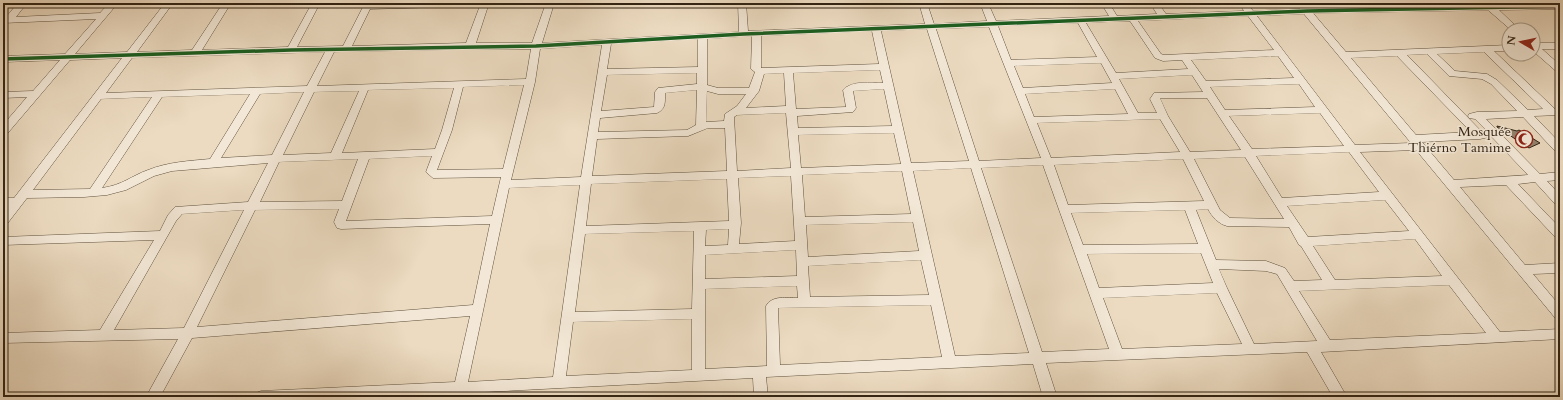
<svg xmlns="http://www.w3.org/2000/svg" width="1563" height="400" viewBox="0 0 1563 400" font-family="Cardo,serif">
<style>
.building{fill:#93836d;stroke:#322413}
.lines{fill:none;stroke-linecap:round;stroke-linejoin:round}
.minor-casing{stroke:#60523e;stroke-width:1}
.minor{fill:#f3e8d7;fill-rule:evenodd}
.cycleway-casing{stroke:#f3e8d7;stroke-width:5.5}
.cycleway{stroke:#1b5e20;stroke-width:3.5}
.labels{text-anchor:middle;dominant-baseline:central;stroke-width:3;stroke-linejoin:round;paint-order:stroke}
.poi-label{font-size:14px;fill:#322413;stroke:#f3e8d7;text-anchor:end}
</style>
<rect width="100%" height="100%" fill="#ecdbc1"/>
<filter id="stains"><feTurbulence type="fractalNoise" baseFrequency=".005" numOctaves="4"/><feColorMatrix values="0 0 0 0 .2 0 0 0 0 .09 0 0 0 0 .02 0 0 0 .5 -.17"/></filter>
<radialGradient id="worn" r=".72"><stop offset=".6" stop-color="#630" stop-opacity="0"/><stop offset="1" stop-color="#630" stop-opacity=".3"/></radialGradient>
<path class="building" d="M1497,126L1517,131L1519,130L1540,143L1529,148L1497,127Z"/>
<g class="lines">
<defs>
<path id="minor" d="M18,3H27L16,17L100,13L109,3H118L75,54L127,52L165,3H173L137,52L192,50L223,3H231L202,50L288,47L312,3H320L297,47L343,46L365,3H477L473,6L370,9L352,46L466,43L481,3H489L476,43H532L546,3H598L594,6L553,7L542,43L739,32L738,3H746L748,31L925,24L919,3H927L934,24L987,21L980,3H988L996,21L1109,16L1101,3H1109L1117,16L1157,14L1150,3H1158L1166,14L1244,11L1239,3H1247L1253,11L1300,9L1296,3H1305L1309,8L1484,5L1486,3L1493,5L1560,3V9L1499,10L1520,30H1511L1488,10L1313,13L1346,52L1509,45V51H1494L1555,109H1560V115L1534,116L1560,143V153L1556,152L1523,117L1486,119L1540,174L1560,172V180L1547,181L1560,195V206L1556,205L1535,182L1518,184L1560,228V239L1556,238L1506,185L1460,187L1525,265L1560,263V273L1533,274L1560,306V320L1556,319L1416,150L1360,152L1500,332L1560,329V339L1321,352L1347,397H1333L1307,352L1046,363L1057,397H1043L1033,364L766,377L768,397H754L753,378L465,393V397H451L452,394L394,397H254L256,393L261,391L455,382L470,316L192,338L160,397H146L178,339L3,343V333L100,330L154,240L3,245V237L160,231L168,215L175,207L248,202L268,163L172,171L154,176L126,190L107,195L84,197L27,198L7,224L3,225V213L8,206H3V198H14L122,58L70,60L7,134L3,135V125L27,97L3,98V92L33,91L60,60L3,62V56L65,54L96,19L3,23V17H6ZM1304,14L1411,143L1355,145L1257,16ZM1248,16L1274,50L1164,55L1161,54L1138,21ZM1118,21H1130L1155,58L1163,61L1182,60L1188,69L1116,73L1086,23ZM1078,23L1097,57L1011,60L998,26ZM989,27L1041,158L979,161L936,29ZM927,29L969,161L911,163L881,31ZM872,31L879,64L761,68V36ZM752,36L751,69L755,72L749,88H718L707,85V39ZM698,39V67L607,69L611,44ZM602,45L581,177L511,180L535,82L540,49ZM470,49H531L526,79L317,86L334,52ZM325,52L307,86L106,93L132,58ZM1484,52L1543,109L1528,110L1497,80L1487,74L1455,71L1437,54ZM1427,54L1449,76L1482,79L1491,84L1517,111L1477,112L1469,114L1468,116L1469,118L1475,119L1488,132H1482L1407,55ZM1278,56L1294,78L1206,81L1191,60ZM1397,56L1471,132L1416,135L1351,58ZM1101,63L1112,83L1023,88L1014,66ZM880,70L883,83C871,83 852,80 843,90L846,107L796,109L793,73ZM697,73V84L658,88L655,92L654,107L601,111L607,75ZM784,73L786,106L746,108L759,91L764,74ZM1192,75L1203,92L1154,93L1150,99L1157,113H1138L1119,79ZM1299,84L1315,107L1225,110L1210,87ZM524,85L503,169L437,170L452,130L463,87ZM454,88L442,130L435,149L342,153L368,90ZM884,89L892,126L798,128L797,116L853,112L856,108L853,91ZM1115,89L1128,114L1034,117L1025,94ZM697,90L696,125L687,130L598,132L600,118L657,113C666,109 665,102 665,93ZM359,91L331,153L283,155L314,92ZM707,91L718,94H746L737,106L725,114L724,121L706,122ZM304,92L272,155L221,158L260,94ZM250,94L210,159C189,161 168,162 148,170C131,176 123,185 102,188L162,97ZM152,97L90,189L33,190L101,99ZM1160,98H1207L1241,150L1190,152L1168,116ZM786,113L791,168L737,171L734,117L737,115ZM1320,113L1344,146L1252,149L1229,116ZM1160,119L1180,152L1051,158L1037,123ZM708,128H725L727,171L592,176L597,139L688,136ZM894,133L901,164L801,168L798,135ZM1490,135L1528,175L1454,180L1422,142L1480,139L1489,137ZM1349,152L1379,192L1282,198L1256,156ZM432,156L426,172L433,178L501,177L492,216L346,221L369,159ZM1245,157L1284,219L1230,218L1220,210L1194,159ZM358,159L342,201L260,202L279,162ZM1183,159L1204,201L1068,205L1054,165ZM1043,165L1109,349L1042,352L981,168ZM971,168L1029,353L955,356L913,171ZM902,171L911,214L805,217L802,175ZM791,176L795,241L739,244L741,223L738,178ZM727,179L729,221L586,226L591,184ZM580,185L553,377L468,382L509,188ZM1385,200L1409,231L1308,237L1287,206ZM339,209L334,222L337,228L341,229L490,224L473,305L197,327L255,210ZM1208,209C1212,217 1219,224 1227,226L1289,227L1299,245L1301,246L1322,280L1294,281L1285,268L1266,261L1216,260L1196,210ZM244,210L184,328L114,330L176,221L182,214ZM1185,210L1198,244L1083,245L1071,213ZM913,222L919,251L808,257L806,225ZM729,229L728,245L705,246L706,230ZM694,231L692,309L575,312L585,234ZM1415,239L1442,276L1335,280L1313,246ZM796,250L797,276L705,279V255ZM1201,253L1213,283L1099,288L1087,254ZM921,260L929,295L810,297L808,266ZM1219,269L1266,271L1277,274L1317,341L1254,344L1227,288ZM1449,285L1486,333L1330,340L1299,291ZM797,286L798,298C787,298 772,295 766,306L767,366L705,369V289ZM1217,293L1242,344L1122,349L1103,298ZM931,305L942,357L780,365L778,308ZM692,319V370L566,376L573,322Z
M1533,43H1560V49H1542L1560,65V73L1557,72L1533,51Z"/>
</defs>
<use href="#minor" class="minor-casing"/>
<use href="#minor" class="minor"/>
<defs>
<path id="cycleway" d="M3,59L291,50L536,46L744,34L1307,11L1560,6"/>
</defs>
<use href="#cycleway" class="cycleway-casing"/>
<use href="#cycleway" class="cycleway"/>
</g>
<defs>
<symbol id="mosque-ring" viewBox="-11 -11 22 22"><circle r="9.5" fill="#f3e8d7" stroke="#8f2418" stroke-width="1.5"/><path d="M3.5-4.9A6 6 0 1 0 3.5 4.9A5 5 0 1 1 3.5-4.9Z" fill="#8f2418"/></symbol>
</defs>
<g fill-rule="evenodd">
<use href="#mosque-ring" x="1514" y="129" width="20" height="20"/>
</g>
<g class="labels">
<g class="poi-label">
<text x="1511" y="131">Mosquée<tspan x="1511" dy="16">Thiérno Tamime</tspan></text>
</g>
</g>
<rect width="1563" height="400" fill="none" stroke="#ecdbc1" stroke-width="16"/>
<rect x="4" y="4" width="1555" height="392" fill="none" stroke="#322413" stroke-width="2"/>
<rect x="8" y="8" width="1547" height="384" fill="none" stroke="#322413"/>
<g transform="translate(1521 42) rotate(279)"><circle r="19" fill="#f3e8d7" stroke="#a69a89"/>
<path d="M0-3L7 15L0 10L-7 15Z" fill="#8f2418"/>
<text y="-6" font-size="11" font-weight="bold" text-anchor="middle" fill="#322413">N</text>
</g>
<rect width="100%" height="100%" filter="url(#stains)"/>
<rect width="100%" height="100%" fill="url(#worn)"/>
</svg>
